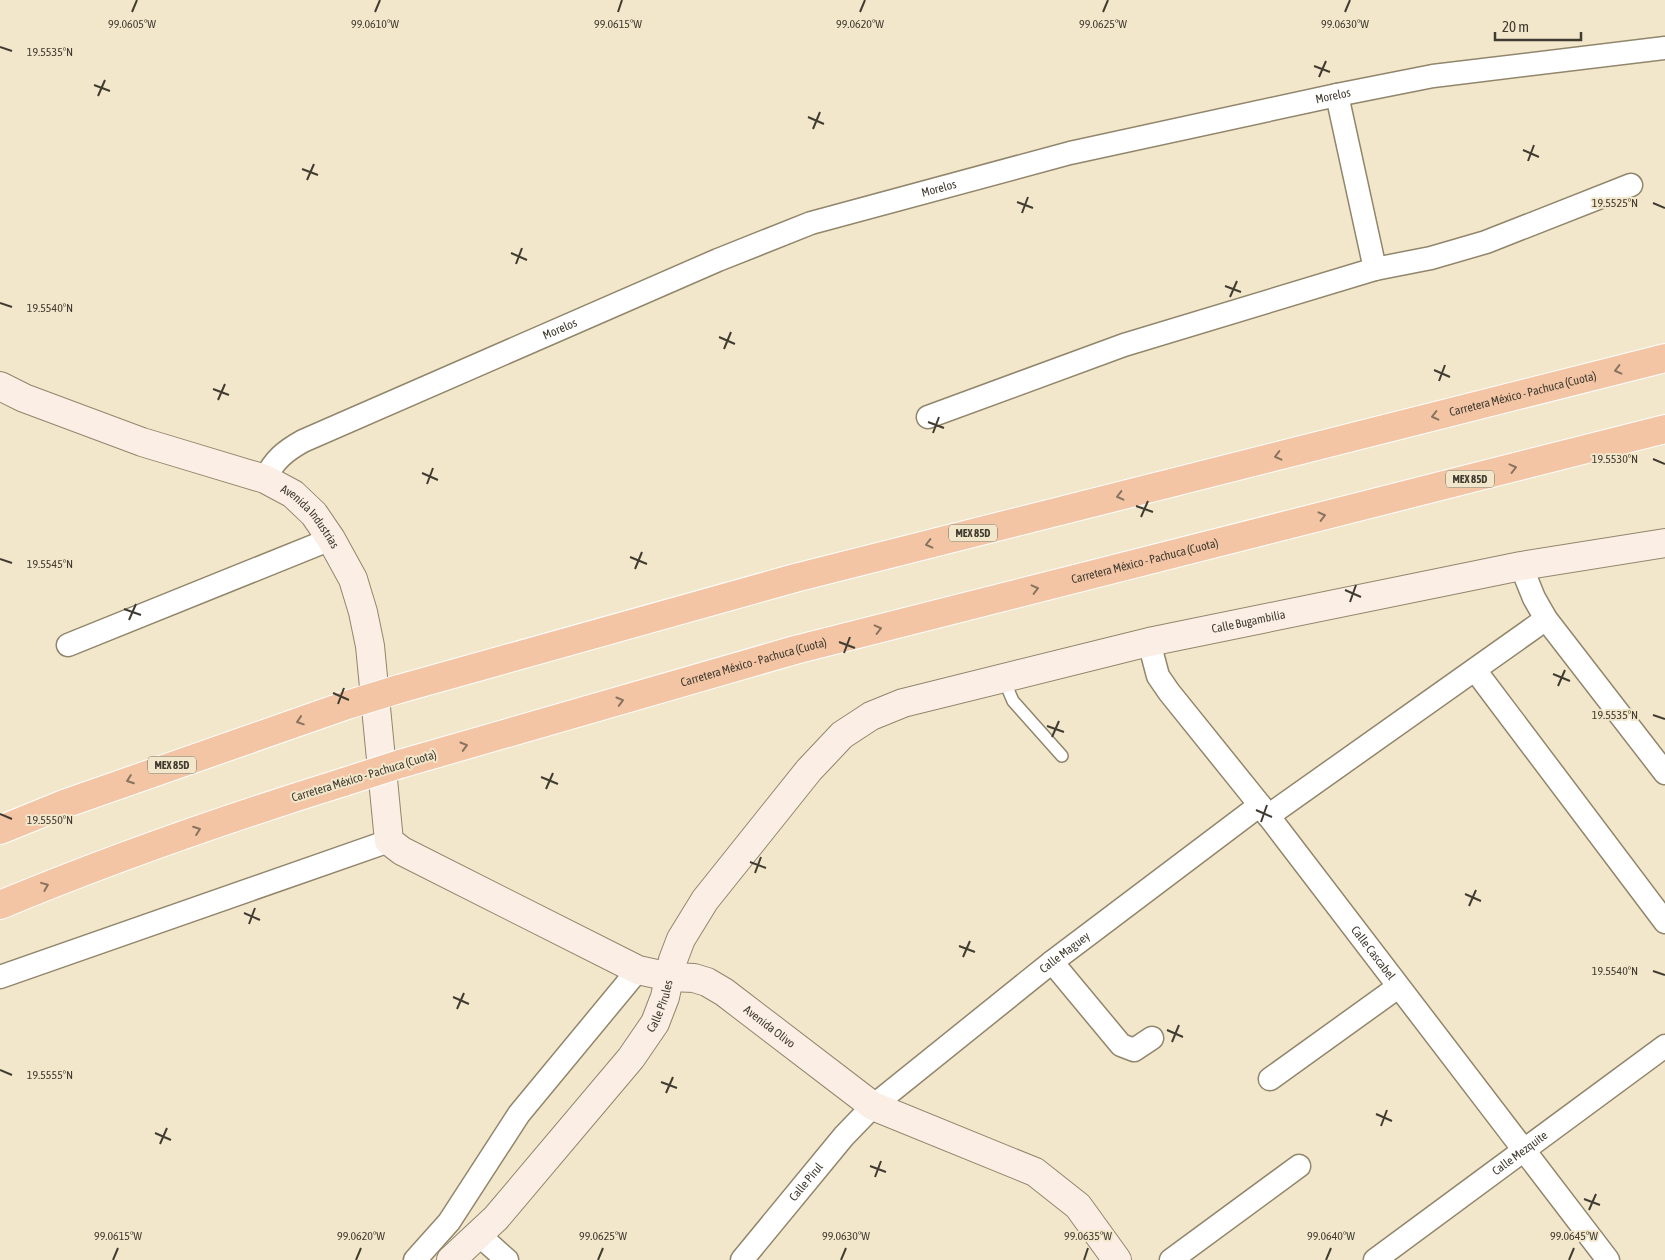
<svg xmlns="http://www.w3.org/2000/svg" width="1665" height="1260" viewBox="0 0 1665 1260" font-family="'Asap Condensed',sans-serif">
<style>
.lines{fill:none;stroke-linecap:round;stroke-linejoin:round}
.lane-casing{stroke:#91866c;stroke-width:14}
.street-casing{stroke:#91866c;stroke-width:25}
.secondary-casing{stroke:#91866c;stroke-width:30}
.highway-casing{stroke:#fff;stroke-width:30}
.lane{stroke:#fff;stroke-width:11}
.street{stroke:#fff;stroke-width:22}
.secondary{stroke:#fbeee4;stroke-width:28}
.highway{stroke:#f3c5a5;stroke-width:28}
.highway-bridge-casing{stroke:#fff;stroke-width:30;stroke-linecap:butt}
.highway-bridge{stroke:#f3c5a5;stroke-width:28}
.oneway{stroke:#88735f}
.ticks{fill:none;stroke:#413c31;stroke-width:2}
.labels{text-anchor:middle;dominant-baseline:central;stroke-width:4;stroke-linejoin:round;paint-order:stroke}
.shield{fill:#f3e7cb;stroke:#766f5f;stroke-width:1}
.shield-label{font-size:11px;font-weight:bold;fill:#413c31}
.street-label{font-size:12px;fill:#413c31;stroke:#f3e7cb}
.ticks-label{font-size:12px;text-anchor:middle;fill:#413c31;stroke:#f3e7cb;stroke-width:4;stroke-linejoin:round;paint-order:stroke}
</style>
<rect width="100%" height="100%" fill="#f3e7cb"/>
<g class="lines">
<defs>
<path id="lane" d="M1004,680L1013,701L1062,756"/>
<g id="street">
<path d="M1337,95L1375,269"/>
<path d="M928,417L1124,345L1375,269L1431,258L1486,242L1631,185"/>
<path id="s1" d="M265,479C274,460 285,451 303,441L718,260L811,223L1070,153L1337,95L1433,76L1665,48"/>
<path d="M1521,566L1534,598L1546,619L1665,773"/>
<path id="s2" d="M1149,642L1158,676L1169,692L1260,805L1608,1260"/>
<path d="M68,645L331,539"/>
<path d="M1475,670L1665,922"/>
<path d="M1268,816L1546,619"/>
<path d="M1052,962L1121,1045L1134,1050L1152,1038"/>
<path d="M0,977L389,841"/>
<path d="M1270,1079L1398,987"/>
<path d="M479,1235L507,1260"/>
<path d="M415,1260L449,1222L519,1114L638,970"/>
<path id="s3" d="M742,1260L844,1136L873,1106L1052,962L1260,805"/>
<path d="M1171,1260L1299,1166"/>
<path id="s4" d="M1375,1260L1665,1046"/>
</g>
<g id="secondary">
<path id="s5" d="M0,386L24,398L142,442L265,479L293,494L314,514L331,539L353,579L363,612L370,646L389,841L402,851L638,970L670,977L694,978L707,982L724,992L873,1106L1035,1172L1078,1206L1117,1260"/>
<path id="s6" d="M451,1260L496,1218L631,1058L655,1023L665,997L673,960L681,939L705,900L809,770L842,735L871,716L903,703L1149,642L1521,566L1665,543"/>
</g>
<g id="highway">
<path id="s7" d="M399,689L795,578L1665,358"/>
<path id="s8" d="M400,764L795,650L1665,429"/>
<path d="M0,830L64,804L347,705"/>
<path d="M0,905C113,858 228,818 344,782"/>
</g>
</defs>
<use href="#lane" class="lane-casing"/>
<use href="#street" class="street-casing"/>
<use href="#secondary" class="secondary-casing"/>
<use href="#highway" class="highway-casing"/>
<use href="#lane" class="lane"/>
<use href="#street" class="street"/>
<use href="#secondary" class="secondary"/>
<use href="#highway" class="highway"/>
<defs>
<path id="highway-bridge" d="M347,705L399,689
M344,782L400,764"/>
</defs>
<use href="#highway-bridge" class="highway-bridge-casing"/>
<use href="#highway-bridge" class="highway-bridge"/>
</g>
<defs><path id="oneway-chevron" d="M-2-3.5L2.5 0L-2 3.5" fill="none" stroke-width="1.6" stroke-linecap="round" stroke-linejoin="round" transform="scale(1.25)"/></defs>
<g class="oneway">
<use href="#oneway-chevron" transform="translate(1618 370) rotate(166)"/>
<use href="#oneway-chevron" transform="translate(1435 416) rotate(166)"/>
<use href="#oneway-chevron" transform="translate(1278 456) rotate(166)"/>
<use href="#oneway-chevron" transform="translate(1513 468) rotate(-14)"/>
<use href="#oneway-chevron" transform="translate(1120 496) rotate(166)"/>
<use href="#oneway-chevron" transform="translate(1322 516) rotate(-14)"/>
<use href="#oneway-chevron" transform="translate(929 544) rotate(166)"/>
<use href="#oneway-chevron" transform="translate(1035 589) rotate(-14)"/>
<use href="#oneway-chevron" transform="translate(878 629) rotate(-14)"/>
<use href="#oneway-chevron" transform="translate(620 701) rotate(-16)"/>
<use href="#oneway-chevron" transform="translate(300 721) rotate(162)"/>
<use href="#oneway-chevron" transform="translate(464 746) rotate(-16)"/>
<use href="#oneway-chevron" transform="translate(130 780) rotate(160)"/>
<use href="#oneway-chevron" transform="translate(197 830) rotate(-20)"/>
<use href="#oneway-chevron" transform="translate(45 886) rotate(-22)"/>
</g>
<path class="ticks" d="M132,12L137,0M375,12L380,0M618,12L622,0M860,12L865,0M1103,12L1108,0M1345,12L1350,0M0,47L12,51M1314,66L1330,72M1319,77L1326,61M94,85L110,91M98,96L105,80M808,117L824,124M813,129L820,112M1523,150L1539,157M1528,161L1534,145M302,169L318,175M307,180L314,164M1017,202L1033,208M1653,203L1665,208M1022,213L1028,197M511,253L527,260M516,264L522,248M1225,286L1241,292M1230,297L1237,281M0,303L12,307M719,337L735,344M724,349L731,332M1434,370L1450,377M1439,381L1445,365M213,389L229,395M218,400L225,384M928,422L944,428M933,433L939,417M1653,459L1665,464M422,473L438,480M427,484L433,468M1136,506L1153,512M1141,517L1148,501M630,557L647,564M0,559L12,563M635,569L642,552M1345,590L1361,597M1350,602L1356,585M124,609L141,615M129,620L136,604M839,642L855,648M844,653L850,637M1553,674L1570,681M1558,686L1565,670M333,693L349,700M338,704L344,688M1653,715L1665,719M1047,726L1064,732M1052,737L1059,721M541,777L558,784M546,789L553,773M1256,810L1272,817M0,814L12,819M1261,822L1267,805M750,862L766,868M755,873L761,857M1465,894L1481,901M1469,906L1476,890M244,913L260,920M249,924L255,908M959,946L975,952M963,957L970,941M1653,971L1665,975M453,997L469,1004M457,1009L464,993M1167,1030L1183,1037M1172,1042L1179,1025M0,1070L12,1075M661,1082L677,1088M666,1093L673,1077M1376,1114L1392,1121M1381,1126L1387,1110M155,1133L171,1140M160,1144L167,1128M870,1166L886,1172M875,1177L881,1161M1584,1199L1600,1205M1589,1210L1596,1194M113,1260L118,1248M356,1260L361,1248M598,1260L603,1248M841,1260L846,1248M1084,1260L1088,1248M1326,1260L1331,1248M1569,1260L1574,1248"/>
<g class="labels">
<g class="shield">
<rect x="1446" y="470.5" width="48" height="17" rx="4"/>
<rect x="949" y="524.5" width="48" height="17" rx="4"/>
<rect x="148" y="756.5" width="48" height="17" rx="4"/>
</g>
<g class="shield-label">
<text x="1470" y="479">MEX 85D</text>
<text x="973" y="533">MEX 85D</text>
<text x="172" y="765">MEX 85D</text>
</g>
<g class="street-label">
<text stroke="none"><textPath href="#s1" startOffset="1145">Morelos</textPath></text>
<text stroke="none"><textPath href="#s1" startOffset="740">Morelos</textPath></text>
<text stroke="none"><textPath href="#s1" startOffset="335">Morelos</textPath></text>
<text stroke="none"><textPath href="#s7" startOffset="1162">Carretera México - Pachuca (Cuota)</textPath></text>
<text stroke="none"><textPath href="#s5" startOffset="341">Avenida Industrias</textPath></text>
<text stroke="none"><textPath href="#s8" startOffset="772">Carretera México - Pachuca (Cuota)</textPath></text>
<text stroke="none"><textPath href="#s6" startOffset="1086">Calle Bugambilia</textPath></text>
<text stroke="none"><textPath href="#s8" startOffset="368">Carretera México - Pachuca (Cuota)</textPath></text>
<text transform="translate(364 776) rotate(-17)">Carretera México - Pachuca (Cuota)</text>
<text stroke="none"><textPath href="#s3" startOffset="448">Calle Maguey</textPath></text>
<text stroke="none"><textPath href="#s2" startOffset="386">Calle Cascabel</textPath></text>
<text stroke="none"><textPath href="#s6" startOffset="331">Calle Pirules</textPath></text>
<text stroke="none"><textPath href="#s5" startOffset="1111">Avenida Olivo</textPath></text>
<text stroke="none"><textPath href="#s4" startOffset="180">Calle Mezquite</textPath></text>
<text stroke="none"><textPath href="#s3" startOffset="101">Calle Pirul</textPath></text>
</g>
</g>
<g class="ticks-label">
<text x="132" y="28">99.0605°W</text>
<text x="375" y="28">99.0610°W</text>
<text x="618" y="28">99.0615°W</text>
<text x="860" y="28">99.0620°W</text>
<text x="1103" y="28">99.0625°W</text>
<text x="1345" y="28">99.0630°W</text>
<text x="50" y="56">19.5535°N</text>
<text x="1615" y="207">19.5525°N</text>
<text x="50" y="312">19.5540°N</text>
<text x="1615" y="463">19.5530°N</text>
<text x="50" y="568">19.5545°N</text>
<text x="1615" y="719">19.5535°N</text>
<text x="50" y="824">19.5550°N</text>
<text x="1615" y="975">19.5540°N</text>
<text x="50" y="1079">19.5555°N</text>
<text x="118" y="1240">99.0615°W</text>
<text x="361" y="1240">99.0620°W</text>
<text x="603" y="1240">99.0625°W</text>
<text x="846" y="1240">99.0630°W</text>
<text x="1088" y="1240">99.0635°W</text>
<text x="1331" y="1240">99.0640°W</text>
<text x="1574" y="1240">99.0645°W</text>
</g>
<path d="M1495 32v8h86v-8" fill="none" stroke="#413c31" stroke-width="2.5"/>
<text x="1502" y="32" font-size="15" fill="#413c31" stroke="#f3e7cb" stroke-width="4" paint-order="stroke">20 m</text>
</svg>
